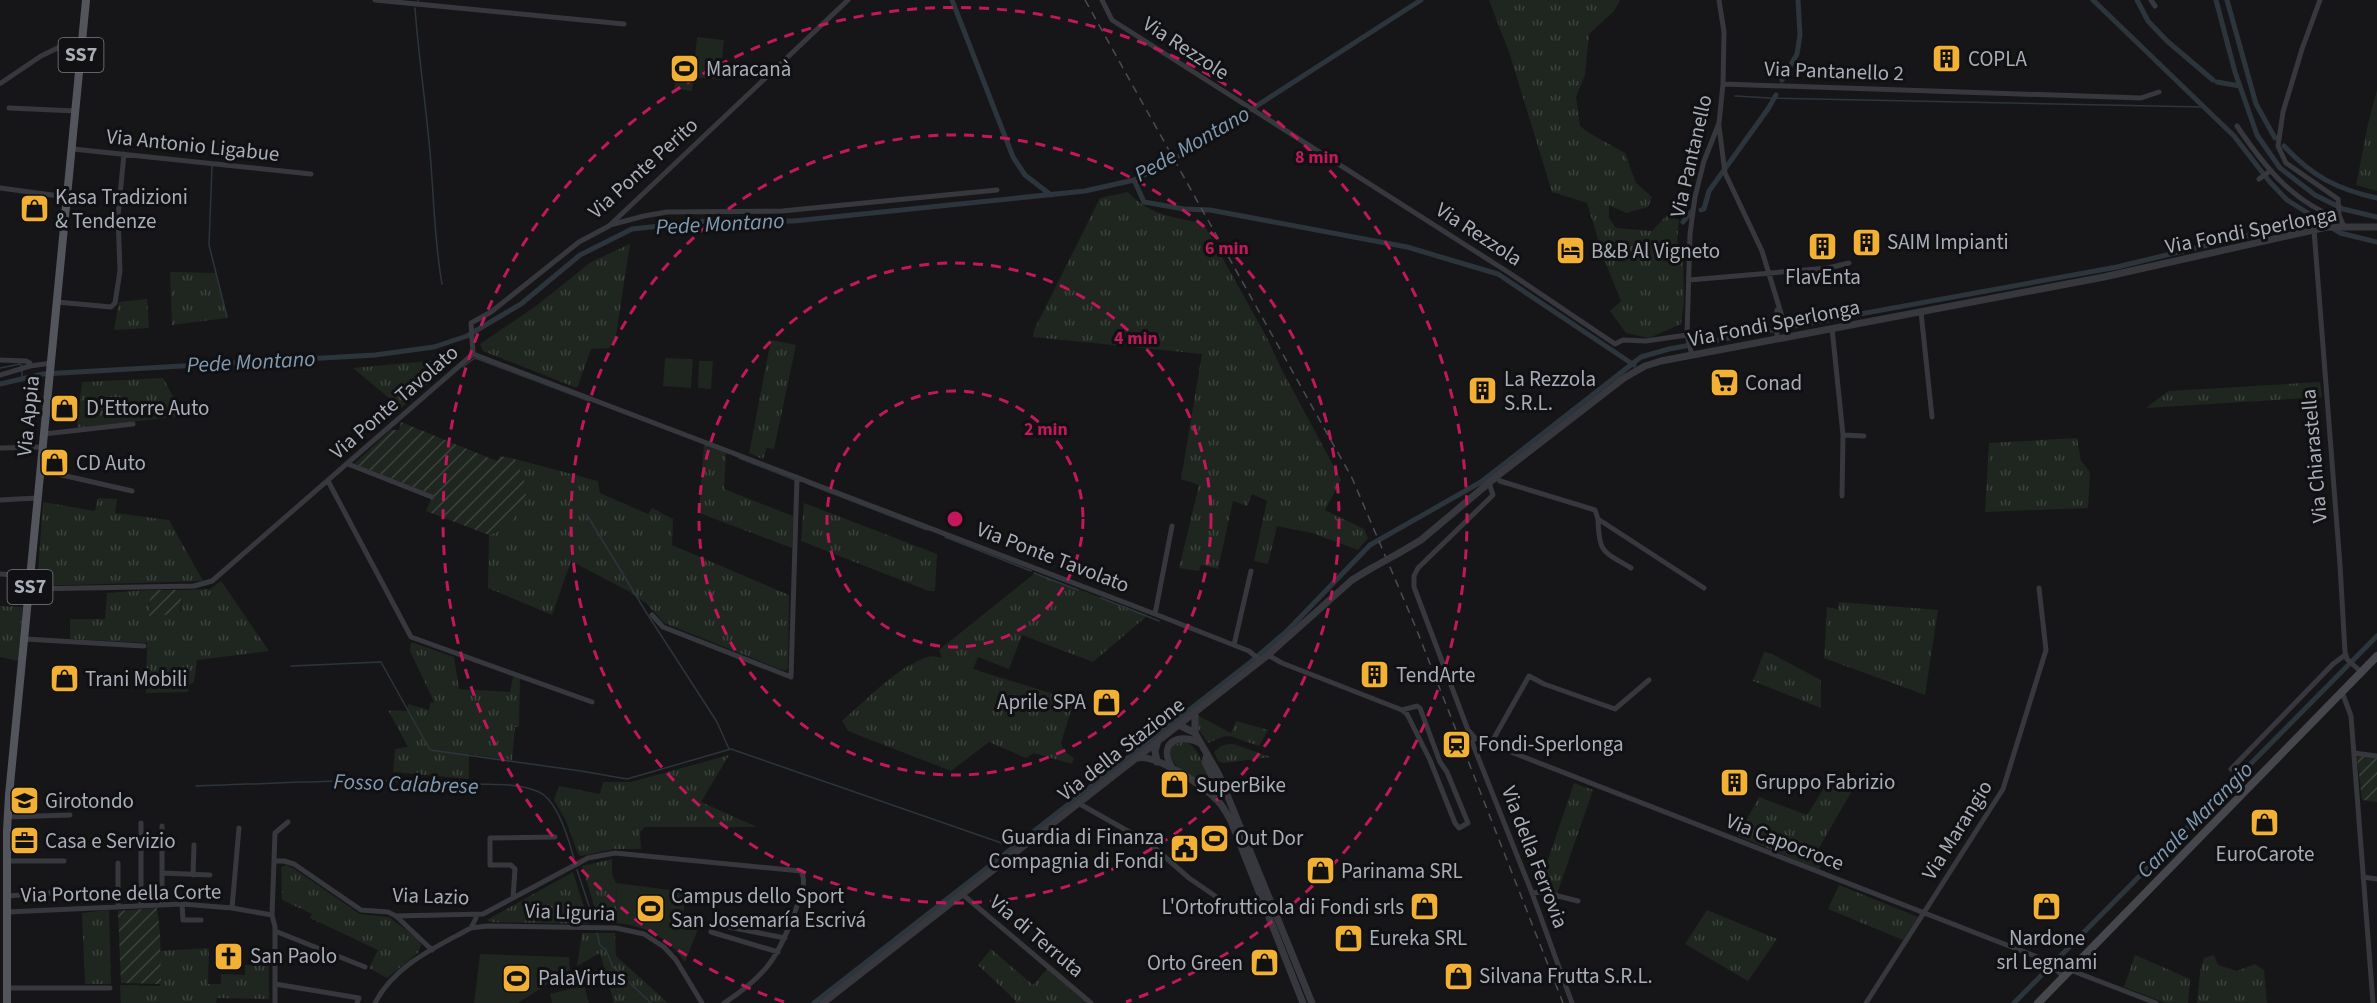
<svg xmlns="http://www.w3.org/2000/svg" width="2377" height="1003" viewBox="0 0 2377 1003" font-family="'Source Sans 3',sans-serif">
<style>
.grass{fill:url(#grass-tufts)}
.garden{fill:url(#garden-furrows)}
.pitch{fill:#1e261f}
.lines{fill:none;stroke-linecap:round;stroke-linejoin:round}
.stream{stroke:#2c353c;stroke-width:1.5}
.canal{stroke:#2c353c;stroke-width:5}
.minor{stroke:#37383d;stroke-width:5}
.tertiary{stroke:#37383d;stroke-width:7}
.secondary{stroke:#45474d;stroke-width:8}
.primary{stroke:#53555c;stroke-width:8}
.rail{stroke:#4a4c52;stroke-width:1.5;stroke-dasharray:8 6;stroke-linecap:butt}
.tertiary-bridge{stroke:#37383d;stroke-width:7}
.ring{fill:none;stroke:#c2185b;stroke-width:3;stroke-dasharray:10 8}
.labels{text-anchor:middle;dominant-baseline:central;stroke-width:6;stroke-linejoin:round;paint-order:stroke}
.shield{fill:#111113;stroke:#7b7e86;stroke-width:1.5}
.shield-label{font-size:20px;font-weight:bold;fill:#a8adb8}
.street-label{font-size:21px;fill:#a8adb8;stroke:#111113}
.poi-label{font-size:21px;fill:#a8adb8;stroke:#111113;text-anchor:start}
.water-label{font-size:22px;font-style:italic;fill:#7f9bb3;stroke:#111113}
.centre{fill:#c2185b;stroke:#111113;stroke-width:3}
.ring-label{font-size:18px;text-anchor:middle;font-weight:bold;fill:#c2185b;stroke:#111113;stroke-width:6;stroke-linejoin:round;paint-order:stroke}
</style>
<defs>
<pattern id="grass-tufts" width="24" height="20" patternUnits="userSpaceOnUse" patternTransform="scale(1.5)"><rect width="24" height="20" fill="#1e261f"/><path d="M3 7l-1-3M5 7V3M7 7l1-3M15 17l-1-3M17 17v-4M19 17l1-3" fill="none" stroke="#3c433d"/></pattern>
<pattern id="garden-furrows" width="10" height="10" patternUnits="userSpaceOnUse" patternTransform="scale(1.5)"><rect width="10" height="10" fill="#1e261f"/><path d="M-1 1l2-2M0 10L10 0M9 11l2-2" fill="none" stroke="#3c433d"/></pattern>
</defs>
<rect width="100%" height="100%" fill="#161618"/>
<path class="grass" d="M1489,0H1620L1614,11L1589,34L1585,75L1576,97L1580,126L1589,133L1625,153L1636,183L1652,197L1648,207L1626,213L1609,205V218L1616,228L1652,231L1667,215L1679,220L1677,241L1683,251L1684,302L1681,324L1649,338L1626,333L1610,311L1621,301L1604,259L1587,203L1552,192L1510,55Z
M2377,90V191L2356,185L2368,124Z
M1128,192C1148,214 1174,218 1203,223L1266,336L1282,370L1341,480L1325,510L1364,529L1368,538L1358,550L1312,533L1277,526L1268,564L1254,561L1267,501L1252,494L1247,506L1233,501L1218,569L1201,565L1199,571L1179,568L1199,485L1181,479L1202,354L1033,337L1034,330L1100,198Z
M630,244L615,342L609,348L591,349L577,388L483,351L480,344L536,306L591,262Z
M170,272L216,273L227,318L172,325Z
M147,299L149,328L114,330L119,302Z
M771,340L796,345L774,449L767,448L763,459L749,453Z
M455,352L459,359L446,368L401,408L353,368L441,360Z
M163,378L184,416L77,428L82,382Z
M2320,382L2322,397L2146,408L2168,391Z
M2077,438L2081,461L2090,472L2088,508L1985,512L1989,443Z
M704,444L726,453L724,489L793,516L792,548L699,513Z
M515,459L598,481L600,493L648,514L652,508L673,519L672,545L789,595L788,668L785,671L664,623L647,604L630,592L571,561L552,615L488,588L489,535L499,531L518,465Z
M98,498L117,499L115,513L169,520L203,581L37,586L43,502L95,511Z
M804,503L937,554L935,591H929L801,541Z
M1035,573L1148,615L1093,662L1022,635L1009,669L978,657L973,669L1070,699L1072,697L1075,698L1061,743L1064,751L1074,758L1072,764L1034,753L1026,758L989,742L951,771L848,731L842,721C865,701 899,665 928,657C933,655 938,657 942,658L939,650Z
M221,581L269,651L197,660L194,682L189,685L188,692L146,693L147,643L70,639V619H105L107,593L150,590L149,616L181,613L182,590L210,589Z
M1839,602L1938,610L1925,695L1824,658L1827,607L1838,609Z
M0,606L23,607L18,661L0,657Z
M411,642L454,657L459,689L510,692L513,676L520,678L519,727H515L512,760L469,754V779L393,772L395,749L408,747L388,710L407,711L408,704L429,710L430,703L434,702L410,651Z
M1764,652L1772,654L1821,680V708L1753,681Z
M1197,715L1231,733L1236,721L1268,730L1259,746L1230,736L1222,737L1208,743L1196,726Z
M1185,741C1199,747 1202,766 1211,777L1208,784C1192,779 1163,764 1173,745Z
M1228,744H1233L1271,757L1224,763L1218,761L1214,752L1221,746Z
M729,755L701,802L757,827H645L640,832L641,849H614L581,856L578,854L566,821L554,800L559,786L600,794L603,782H631Z
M1840,775L1857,782L1819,848L1820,870L1738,836L1759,797L1807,815L1826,785L1833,787Z
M1574,783L1593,790L1557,894L1538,889Z
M612,859V874L616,883L617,923L599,922L582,866Z
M286,865L293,868L360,914L389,917L418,939L421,945L418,953L387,978L369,968L378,950L310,918L312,914L282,900L281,867Z
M573,872L589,924L491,922L487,920Z
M1839,885L1918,917L1903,940L1828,909Z
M109,910L111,984H85L82,913Z
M1707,910L1777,939L1748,981L1685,944Z
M582,933H615L616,956L668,1003H614L600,953L577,966Z
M209,948L208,984H221V974L245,975V965L269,966V999L217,998L216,1003H121L120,985L160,986L159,951Z
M991,949L1033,985L1048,968L1088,1003H1015L1016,1001L978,965Z
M2135,955L2190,979L2188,1003H2165L2124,987Z
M2214,955L2218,965L2237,971L2255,964L2264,970L2267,1003H2197L2200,972L2204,958Z"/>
<path class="garden" d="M401,422L497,461L500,456L515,459C519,468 527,483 526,492C526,512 505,528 489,535L426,511L433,495L354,464L391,430H399Z
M150,590H182L180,614L149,616Z
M2360,755L2377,758V802L2362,800L2357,757Z
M157,908L160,932L161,984L121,983L118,911Z"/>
<path class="pitch" d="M697,37L724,40L720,80L694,77L692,91L674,89L678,55L695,57Z
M665,358L693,359L691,388L663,386Z
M699,361H713L711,389L698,388Z
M616,883L686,892L682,925L698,929L685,962C668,938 646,926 617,923Z
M480,954L569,957L570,970L518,1003H474Z
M584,985L589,1003H552L550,994Z"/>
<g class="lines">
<path class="stream" d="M418,1V0
M415,8C418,50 424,91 428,132C434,183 433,234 442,284
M1735,96L1770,98L2204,107
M212,166L209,245L227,317
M463,367L475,358L589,401
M0,368L20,364L22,366
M22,370V379
M739,458L795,480
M808,484L927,530
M587,515L646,612L717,722L729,749
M945,537L1031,571
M1034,573L1078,590
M1101,598L1159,621
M291,666L381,662L430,750L581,771L627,779L731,749L1013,847
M196,786C289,783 382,777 475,784C495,785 520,783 539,792C557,800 569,840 574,859
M577,870L594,921
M597,933L600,945L606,950L613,967L651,1003"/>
<path class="canal" d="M952,0L1013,157L1025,175L1051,195
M2093,0L2234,136L2269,181L2287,200L2340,233L2377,242
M2137,0L2148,21L2167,41L2213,80
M2216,0L2235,72L2257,135L2280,168L2315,195L2343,209L2377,217
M2227,0L2256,104L2275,138
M1782,80L1797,54L1800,35L1798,0
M2217,82L2240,86
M2284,146C2312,176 2336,189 2377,198
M1134,180L1144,202L1184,209L1210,210L1407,247L1498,274L1634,365
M1701,210L1704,209L1709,191L1768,109L1776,95
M1683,222L1691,212
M0,384L43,374L375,355L434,347L467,336L521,304L580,255L632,229L706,221H794L1085,191L1134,180L1168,163L1421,0
M814,1003L1252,661L1287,631L1370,545L1481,482L1641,357L1669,349L2117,267L2319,218
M2014,1003L2377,636"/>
<path class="minor" d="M375,0L624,24
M1102,0L1112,20L1511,274L1615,344L1623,340L1646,341L1687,335
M2151,0L2155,6
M2320,0L2302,49L2283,112L2278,146L2286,163L2338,199L2339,215L2344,227
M1,83L41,56L74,40L82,42
M1723,84L2141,98L2159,92
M9,108L76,111
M1719,126L1725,173L1762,251L1788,336
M2237,126C2264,166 2293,203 2340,219
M73,149L311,174
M2259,179L2270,171
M0,188L67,197
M610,225L644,216L667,212L782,211L997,190
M2314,230L2340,565L2345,652L2347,659L2361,672
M1689,280L1828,268L1849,263
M57,302L111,307L115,303L120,271L118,216L124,154
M1777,310V338
M1921,312L1932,417
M1832,328L1843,435L1842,496
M473,354L471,323L491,312L579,242L609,226L848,0
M1692,355L1687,335L1690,234L1695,197L1704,161L1719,123L1723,84L1724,32L1719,0
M0,360L26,361L30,363V366L51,363
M0,375L30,366
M44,434L133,424
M1843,435L1864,436
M0,448L43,447
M348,464L432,497
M40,470L132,491
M1496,477L1500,481L1595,510L1598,519L1704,588
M328,481L411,637L592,702
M1489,483L1493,495L1418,568L1414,576V587L1468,730L1475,738L1472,742L1532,893L1572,1003
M0,500L37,498
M1598,519C1599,554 1603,551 1631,568
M0,574L31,576
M30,589L194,586L212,581L473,354L1155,614L1249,651L1261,661
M1155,614L1172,526
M652,615L663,627L791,677L797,477
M25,639L144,646
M1234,645L1251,571
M1268,655L1282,663L1402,710L1407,714L1430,760L1455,823L1459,828L1468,823L1447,772L1440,762L1420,708L1417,706L1402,710
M2342,692L2351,716L2373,1003
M1475,738L2035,956L2046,961L2064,977
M1490,745L1529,676L1544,684L1615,709L1649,680
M2354,753L2377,756
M2231,769L2333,664L2345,655
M1078,803L1149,843L1189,878L1234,909L1263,903
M8,817L70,815
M7,861H64
M274,861L275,833L288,822
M162,873L210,875
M193,875L194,845
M2363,877L2377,879
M1532,893L1542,892L1578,901
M962,894L1091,1003
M7,896L64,892
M513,898L515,869L511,865H490V838L555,837
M182,904L183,920H201
M162,905V826
M141,906V823
M118,907V863
M232,908L239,828
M7,912L182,904L232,908L272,915
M476,914V918L471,928L487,926L616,928L644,934L664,947L676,960L702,1003
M396,916L432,950
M275,931L365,967
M778,952L711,932L714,924L785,938
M2070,970L2156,1003
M275,984L359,998L357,1003
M7,988H110
M275,1003V927L272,915L274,861H284L294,864L361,910L388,912L396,916L483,914L588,858L615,853L801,871C807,882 801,894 797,906C779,955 769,974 724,1003
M375,1003C395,965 434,948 471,928
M1866,1003L2003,789L2046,650L2039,588"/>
<path class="tertiary" d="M1399,553L1421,540L1496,477L1624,378L1645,366L1661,361L2104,277L2327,227H2377
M1195,713V733L1219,775L1312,1003
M1179,725L1195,733
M1137,758C1157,754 1204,786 1218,801C1223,806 1227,814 1231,821L1303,1003
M1157,762L1155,751L1158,741
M1172,768C1158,743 1177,732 1200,743
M1204,789L1214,781L1205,762L1207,754
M823,1003L1268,655L1352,580L1370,569"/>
<path class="secondary" d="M2038,1003L2377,656"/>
<path class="primary" d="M7,1003V831L9,795L86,0"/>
<path class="rail" d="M1085,0L1352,478L1416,628L1563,1003"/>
<path class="tertiary-bridge" d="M1370,569L1399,553"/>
</g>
<g class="ring">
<circle cx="955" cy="519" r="128"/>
<circle cx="955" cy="519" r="256"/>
<circle cx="955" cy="519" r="384"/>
<path d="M784 1002A512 512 0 1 1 1126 1002"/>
</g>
<defs>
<symbol id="building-square" viewBox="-11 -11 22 22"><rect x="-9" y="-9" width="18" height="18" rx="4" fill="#f2b134" stroke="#111113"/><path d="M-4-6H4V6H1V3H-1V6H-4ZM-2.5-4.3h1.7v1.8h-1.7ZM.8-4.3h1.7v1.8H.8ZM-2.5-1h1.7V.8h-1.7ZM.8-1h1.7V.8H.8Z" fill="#111"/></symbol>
<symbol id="stadium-square" viewBox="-11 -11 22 22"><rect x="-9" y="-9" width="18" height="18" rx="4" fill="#f2b134" stroke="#111113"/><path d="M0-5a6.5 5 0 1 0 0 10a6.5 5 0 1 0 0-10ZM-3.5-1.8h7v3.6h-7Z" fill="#111"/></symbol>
<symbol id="shop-square" viewBox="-11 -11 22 22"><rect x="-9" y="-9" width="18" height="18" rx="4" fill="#f2b134" stroke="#111113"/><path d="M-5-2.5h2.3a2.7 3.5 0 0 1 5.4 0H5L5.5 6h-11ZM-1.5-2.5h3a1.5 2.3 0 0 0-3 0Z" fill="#111"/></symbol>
<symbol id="hotel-square" viewBox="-11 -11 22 22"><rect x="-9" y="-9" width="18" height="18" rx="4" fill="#f2b134" stroke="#111113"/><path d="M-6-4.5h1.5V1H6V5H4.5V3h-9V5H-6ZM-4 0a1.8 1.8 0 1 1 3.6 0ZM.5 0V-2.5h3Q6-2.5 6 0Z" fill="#111"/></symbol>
<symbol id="supermarket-square" viewBox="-11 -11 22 22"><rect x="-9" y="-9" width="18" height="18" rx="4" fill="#f2b134" stroke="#111113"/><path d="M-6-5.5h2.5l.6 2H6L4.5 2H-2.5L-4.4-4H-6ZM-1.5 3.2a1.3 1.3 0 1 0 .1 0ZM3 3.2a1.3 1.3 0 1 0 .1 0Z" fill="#111"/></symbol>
<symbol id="station-square" viewBox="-11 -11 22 22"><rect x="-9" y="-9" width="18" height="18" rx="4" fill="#f2b134" stroke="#111113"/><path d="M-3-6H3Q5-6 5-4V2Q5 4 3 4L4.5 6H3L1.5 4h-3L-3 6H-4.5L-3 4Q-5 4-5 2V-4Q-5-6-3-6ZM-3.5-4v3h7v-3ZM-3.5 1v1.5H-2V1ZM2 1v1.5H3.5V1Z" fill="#111"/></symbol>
<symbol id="school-square" viewBox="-11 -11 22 22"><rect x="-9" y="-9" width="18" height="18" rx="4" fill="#f2b134" stroke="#111113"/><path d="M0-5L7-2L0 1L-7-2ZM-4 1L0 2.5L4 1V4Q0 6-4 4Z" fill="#111"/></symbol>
<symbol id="office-square" viewBox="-11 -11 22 22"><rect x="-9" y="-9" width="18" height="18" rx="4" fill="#f2b134" stroke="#111113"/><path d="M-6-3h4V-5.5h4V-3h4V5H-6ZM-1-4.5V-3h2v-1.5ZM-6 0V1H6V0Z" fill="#111"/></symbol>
<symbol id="civic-square" viewBox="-11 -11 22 22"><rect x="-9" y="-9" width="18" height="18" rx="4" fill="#f2b134" stroke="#111113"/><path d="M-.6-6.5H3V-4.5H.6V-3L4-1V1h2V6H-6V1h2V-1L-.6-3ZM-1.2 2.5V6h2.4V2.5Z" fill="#111"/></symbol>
<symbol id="church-square" viewBox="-11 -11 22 22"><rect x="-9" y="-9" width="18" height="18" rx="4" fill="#f2b134" stroke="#111113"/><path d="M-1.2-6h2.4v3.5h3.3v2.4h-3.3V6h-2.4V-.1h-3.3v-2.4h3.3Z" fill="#111"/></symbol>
</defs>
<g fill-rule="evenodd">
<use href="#building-square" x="1930" y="42" width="33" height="33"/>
<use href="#stadium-square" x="668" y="52" width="33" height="33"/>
<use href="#shop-square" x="18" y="192" width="33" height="33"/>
<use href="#building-square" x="1850" y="226" width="33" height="33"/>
<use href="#building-square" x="1806" y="230" width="33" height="33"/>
<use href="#hotel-square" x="1554" y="234" width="33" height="33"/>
<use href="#supermarket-square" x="1708" y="366" width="33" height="33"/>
<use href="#building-square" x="1466" y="374" width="33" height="33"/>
<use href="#shop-square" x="48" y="392" width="33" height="33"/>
<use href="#shop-square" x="38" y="446" width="33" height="33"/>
<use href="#building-square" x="1358" y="658" width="33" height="33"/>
<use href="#shop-square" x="48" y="662" width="33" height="33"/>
<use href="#shop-square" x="1090" y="686" width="33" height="33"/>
<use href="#station-square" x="1440" y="728" width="33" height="33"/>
<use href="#building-square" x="1718" y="766" width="33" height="33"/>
<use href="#shop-square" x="1158" y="768" width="33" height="33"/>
<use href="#school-square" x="8" y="784" width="33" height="33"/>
<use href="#shop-square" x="2248" y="806" width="33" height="33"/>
<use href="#stadium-square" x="1198" y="822" width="33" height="33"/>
<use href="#office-square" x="8" y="824" width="33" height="33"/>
<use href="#civic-square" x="1168" y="832" width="33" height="33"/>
<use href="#shop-square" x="1304" y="854" width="33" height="33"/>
<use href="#shop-square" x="1408" y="890" width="33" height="33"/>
<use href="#shop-square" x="2030" y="890" width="33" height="33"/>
<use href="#stadium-square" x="634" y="892" width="33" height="33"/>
<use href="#shop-square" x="1332" y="922" width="33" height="33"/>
<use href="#church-square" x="212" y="940" width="33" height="33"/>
<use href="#shop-square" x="1248" y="946" width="33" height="33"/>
<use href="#shop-square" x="1442" y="960" width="33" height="33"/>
<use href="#stadium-square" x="500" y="962" width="33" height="33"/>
</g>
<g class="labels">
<g class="shield">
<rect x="58.5" y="38" width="45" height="34" rx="4.5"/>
<rect x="7.5" y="570" width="45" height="34" rx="4.5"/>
</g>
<g class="shield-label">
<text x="81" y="55">SS7</text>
<text x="30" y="587">SS7</text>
</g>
<g class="street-label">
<text transform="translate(1186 48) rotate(33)">Via Rezzole</text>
<text transform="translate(1834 71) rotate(2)">Via Pantanello 2</text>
<text transform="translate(193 145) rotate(6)">Via Antonio Ligabue</text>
<text transform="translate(1691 156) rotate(-77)">Via Pantanello</text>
<text transform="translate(643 168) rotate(-42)">Via Ponte Perito</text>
<text transform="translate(2251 230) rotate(-11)">Via Fondi Sperlonga</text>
<text transform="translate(1479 234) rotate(33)">Via Rezzola</text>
<text transform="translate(1774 323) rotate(-11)">Via Fondi Sperlonga</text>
<text transform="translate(394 402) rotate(-41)">Via Ponte Tavolato</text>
<text transform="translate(28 416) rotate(-84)">Via Appia</text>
<text transform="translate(2314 456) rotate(-95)">Via Chiarastella</text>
<text transform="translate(1053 557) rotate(21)">Via Ponte Tavolato</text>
<text transform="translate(1121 749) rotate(-38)">Via della Stazione</text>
<text transform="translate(1957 830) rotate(-58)">Via Marangio</text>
<text transform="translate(1785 842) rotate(21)">Via Capocroce</text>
<text transform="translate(1535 857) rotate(69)">Via della Ferrovia</text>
<text transform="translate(121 893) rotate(-1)">Via Portone della Corte</text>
<text transform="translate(431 896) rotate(2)">Via Lazio</text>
<text transform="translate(570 912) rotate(2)">Via Liguria</text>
<text transform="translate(1037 936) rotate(40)">Via di Terruta</text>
</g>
<g class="poi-label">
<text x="1968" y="59">COPLA</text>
<text x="706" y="69">Maracanà</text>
<text x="55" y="197">Kasa Tradizioni<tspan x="55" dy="24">&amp; Tendenze</tspan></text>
<text x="1887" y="242">SAIM Impianti</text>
<text x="1591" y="251">B&amp;B Al Vigneto</text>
<text x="1823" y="277" text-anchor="middle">FlavEnta</text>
<text x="1504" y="379">La Rezzola<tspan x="1504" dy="24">S.R.L.</tspan></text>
<text x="1745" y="383">Conad</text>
<text x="86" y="408">D'Ettorre Auto</text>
<text x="76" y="463">CD Auto</text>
<text x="1396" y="675">TendArte</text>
<text x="85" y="679">Trani Mobili</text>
<text x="1086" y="702" text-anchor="end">Aprile SPA</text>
<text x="1478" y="744">Fondi-Sperlonga</text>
<text x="1755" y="782">Gruppo Fabrizio</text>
<text x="1196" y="785">SuperBike</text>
<text x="45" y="801">Girotondo</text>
<text x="1164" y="837" text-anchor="end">Guardia di Finanza<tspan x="1164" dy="24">Compagnia di Fondi</tspan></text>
<text x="1235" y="838">Out Dor</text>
<text x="45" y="841">Casa e Servizio</text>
<text x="2265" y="854" text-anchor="middle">EuroCarote</text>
<text x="1341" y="871">Parinama SRL</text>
<text x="671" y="896">Campus dello Sport<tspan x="671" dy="24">San Josemaría Escrivá</tspan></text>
<text x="1404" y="907" text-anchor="end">L'Ortofrutticola di Fondi srls</text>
<text x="1369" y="938">Eureka SRL</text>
<text x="2047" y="938" text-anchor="middle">Nardone<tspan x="2047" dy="24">srl Legnami</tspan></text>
<text x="250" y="956">San Paolo</text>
<text x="1243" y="963" text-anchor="end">Orto Green</text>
<text x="1479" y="976">Silvana Frutta S.R.L.</text>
<text x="538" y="978">PalaVirtus</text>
</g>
<g class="water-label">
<text transform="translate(1192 144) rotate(-30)">Pede Montano</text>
<text transform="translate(720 224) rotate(-3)">Pede Montano</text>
<text transform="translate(251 362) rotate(-3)">Pede Montano</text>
<text transform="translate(406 784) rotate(2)">Fosso Calabrese</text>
<text transform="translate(2195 820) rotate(-45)">Canale Marangio</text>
</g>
</g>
<circle cx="955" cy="519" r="9" class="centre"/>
<g class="ring-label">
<text x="1317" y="163">8 min</text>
<text x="1227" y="254">6 min</text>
<text x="1136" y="344">4 min</text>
<text x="1046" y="435">2 min</text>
</g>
</svg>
